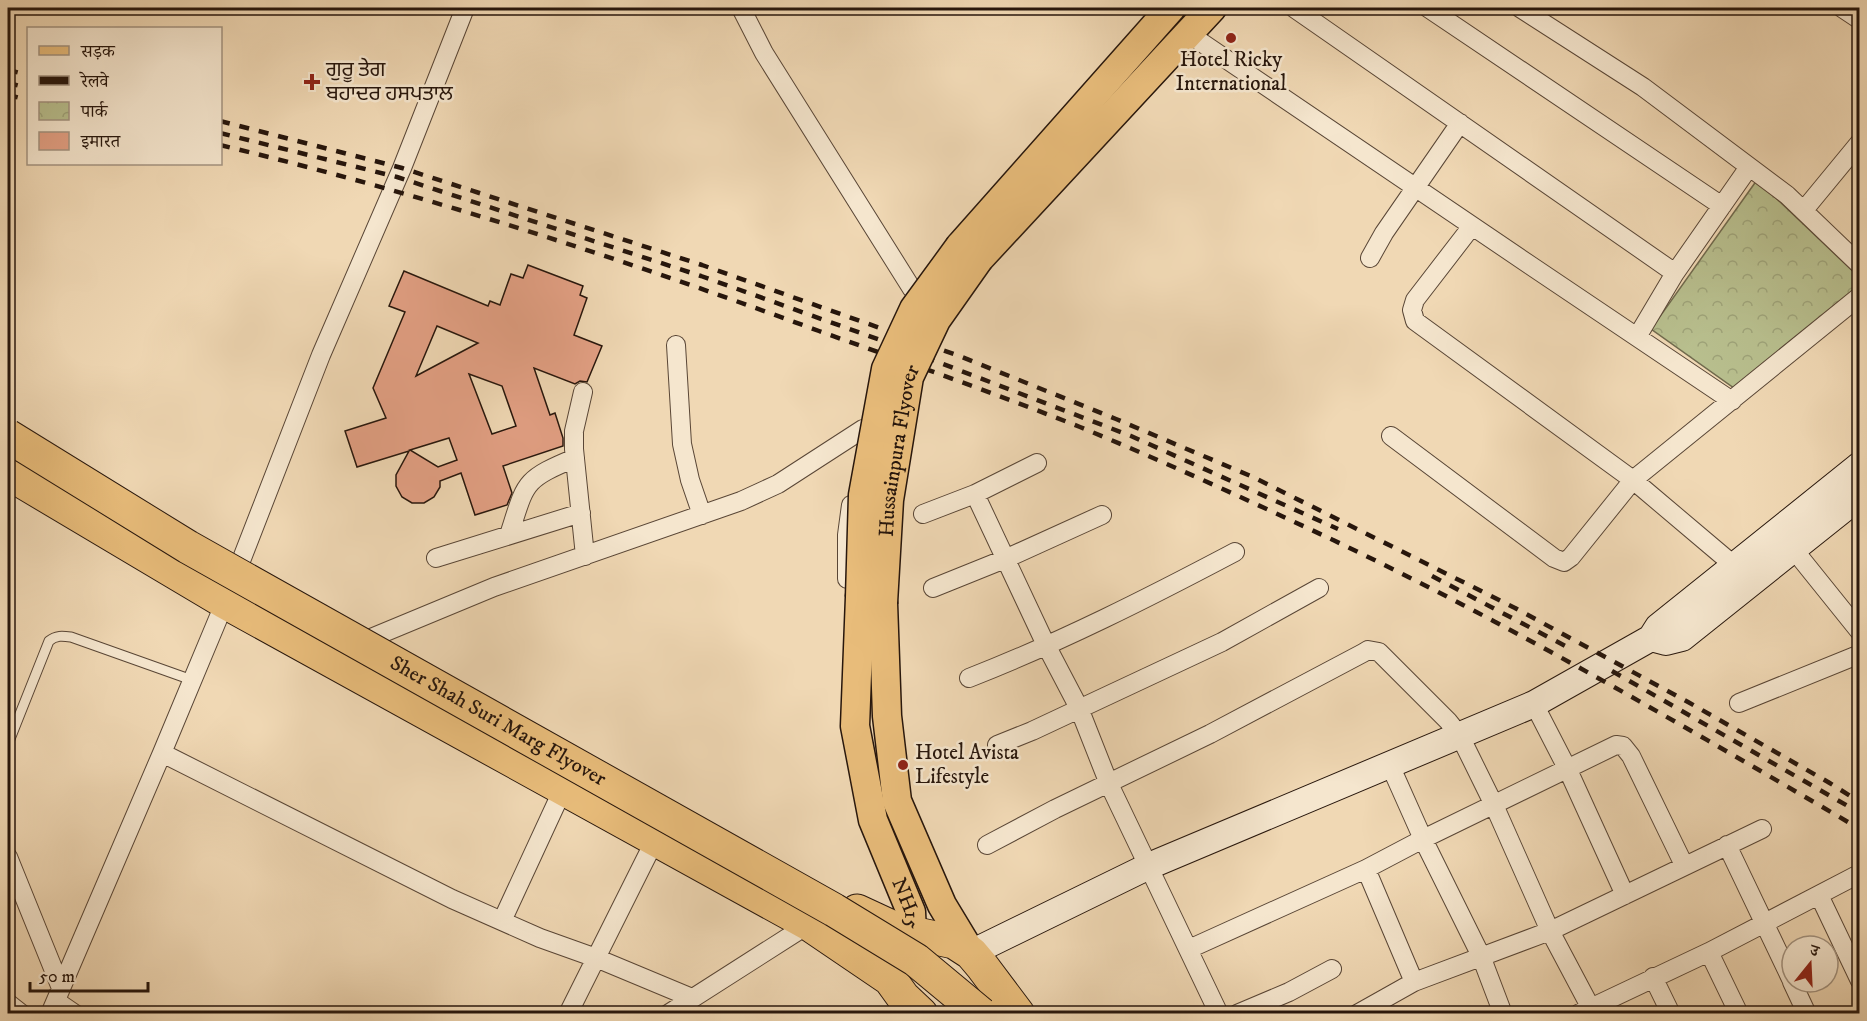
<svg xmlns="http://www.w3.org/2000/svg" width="1867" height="1021" viewBox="0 0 1867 1021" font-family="'IM FELL DW Pica','Noto Serif Devanagari','Noto Sans Gurmukhi',serif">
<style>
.park{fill:url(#park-crowns);stroke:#706a4d;stroke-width:1.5}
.building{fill:#e3a084;stroke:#27160c;stroke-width:1.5;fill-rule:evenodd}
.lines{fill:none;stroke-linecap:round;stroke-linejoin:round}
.lane-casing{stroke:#594636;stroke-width:11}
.street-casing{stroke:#594636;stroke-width:20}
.secondary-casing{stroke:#27160c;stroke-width:28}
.primary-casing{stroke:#27160c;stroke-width:31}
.highway-casing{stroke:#27160c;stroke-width:35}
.lane{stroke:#f5e6ce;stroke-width:9}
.street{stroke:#f5e6ce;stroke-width:18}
.secondary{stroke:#f5e6ce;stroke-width:26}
.primary{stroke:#e8bc7a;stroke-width:28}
.highway{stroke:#e8bc7a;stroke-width:33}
.rail{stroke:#27160c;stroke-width:4.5;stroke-dasharray:10 10;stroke-linecap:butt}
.primary-bridge-casing{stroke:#27160c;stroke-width:31;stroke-linecap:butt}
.highway-bridge-casing{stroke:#27160c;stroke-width:35;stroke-linecap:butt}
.primary-bridge{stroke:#e8bc7a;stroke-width:28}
.highway-bridge{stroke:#e8bc7a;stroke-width:33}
.poi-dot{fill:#8f2418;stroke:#f5e6ce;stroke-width:2}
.labels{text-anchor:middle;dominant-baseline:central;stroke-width:5;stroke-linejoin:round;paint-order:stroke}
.poi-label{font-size:21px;fill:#27160c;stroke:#f5e6ce;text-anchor:start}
.street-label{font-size:21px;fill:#27160c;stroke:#f5e6ce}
</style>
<defs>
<pattern id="park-crowns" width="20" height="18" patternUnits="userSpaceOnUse" patternTransform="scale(1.5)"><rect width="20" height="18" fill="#b8bf8e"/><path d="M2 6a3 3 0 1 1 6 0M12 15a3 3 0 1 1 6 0" fill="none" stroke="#9ea379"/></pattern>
</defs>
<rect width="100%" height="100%" fill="#f0d8b4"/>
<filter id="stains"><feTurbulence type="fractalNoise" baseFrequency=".00333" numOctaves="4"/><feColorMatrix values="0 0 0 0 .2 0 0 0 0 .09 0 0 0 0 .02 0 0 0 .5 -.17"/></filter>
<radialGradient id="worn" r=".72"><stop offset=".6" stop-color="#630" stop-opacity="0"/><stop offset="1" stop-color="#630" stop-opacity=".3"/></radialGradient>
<path class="park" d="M1757,180L1859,277V286L1734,388L1651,329Z"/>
<path class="building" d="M528,265L583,286L580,295L587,298L574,335L602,346L587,382L580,381L575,384L534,368L550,415L555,413L563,438V446L503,466L512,493L507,505L475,515L461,473L440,481V487L434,497L424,503H412L402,497L396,486V475L409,451L357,467L345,431L386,418L373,388L405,312L389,306L404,271L488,306L490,301L500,305L511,274L523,278ZM437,326L478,343L416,376ZM469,374L502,386L516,426L492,434ZM449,438L457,460L438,467L410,450Z"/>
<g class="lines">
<defs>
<path id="lane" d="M8,744L49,641C56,635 63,636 71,637L192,680"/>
<path id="street" d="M741,8L764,53L912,289
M1294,8L1675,273
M1428,8L1722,206
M1520,8L1643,87L1787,195L1860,265
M1842,8L1860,20
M1189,34C1371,156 1550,280 1732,401
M1804,210L1860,142
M1472,226L1415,300L1412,310L1415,321L1633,480L1743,573
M1370,258L1384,233L1460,123
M1637,337L1675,273L1749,167
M676,345L682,444L690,480L702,515
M583,392L574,431V449L585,556
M1391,436L1554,558L1564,562L1571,557L1633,480L1860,296
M975,494L1046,645L1079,708L1109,784L1219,1014
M923,514L975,494L1037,463
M509,535C526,483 522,480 575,458
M1786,540L1860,632
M436,558L581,513
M847,579V535L851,505
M933,588L1005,559L1102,515
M371,638L494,587L741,501L778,484L863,429
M969,678C1061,642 1148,598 1235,552
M1739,703L1860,654
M1534,704L1568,770L1625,895
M997,745L1032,731L1222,642L1319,588
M162,753L452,899L540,938L596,958L692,998
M1390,765L1423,839L1481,956L1503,1014
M987,845L1055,809L1210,734L1363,653L1368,650L1379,652L1448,721L1460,736L1494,805L1550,931L1594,1014
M1727,845L1792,981
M8,857L61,988
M1366,869L1414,982
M1819,895L1860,981
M502,921L563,789
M1189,949L1366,869L1423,839L1616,745L1623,746L1631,756L1684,865
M1709,952L1739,1014
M1653,977L1671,1014
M1792,982L1807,1014
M56,1001L75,1014
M8,1003L22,1014
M50,1014L162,753L225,602L321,355L402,168L465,8
M568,1014L655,840
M668,1014L809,924
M1237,1014L1289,992L1332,969
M1357,1014L1414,982L1550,931L1762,829
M1578,1014L1709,952L1855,876"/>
<path id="secondary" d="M1651,638L1666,642L1682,638L1860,496
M971,953L1149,866L1534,704L1651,638L1658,627L1860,465"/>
<g id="primary">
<path d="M960,246L1171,8"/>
<path d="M979,259L1212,8"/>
<path id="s1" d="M860,597L855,726L873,820L911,912L912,933L906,946"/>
<path d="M883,603L887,716L897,801L942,905L971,953"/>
</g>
<path id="highway" d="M8,473L225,602L809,924L890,979L903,997L921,1014
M857,911L898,930L954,942L971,953L982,966L1018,1014"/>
</defs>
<use href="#lane" class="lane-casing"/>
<use href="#street" class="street-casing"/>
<use href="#secondary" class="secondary-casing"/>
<use href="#primary" class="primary-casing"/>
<use href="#highway" class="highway-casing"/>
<use href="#lane" class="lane"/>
<use href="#street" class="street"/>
<use href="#secondary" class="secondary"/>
<use href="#primary" class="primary"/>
<use href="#highway" class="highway"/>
<path class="rail" d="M8,70L28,75
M8,83L28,88
M8,95L28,100
M220,121L402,168L702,265L962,357L1116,419L1253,477L1515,608L1688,702L1828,782L1860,802
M220,133L397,177L701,276L883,341L1131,436L1338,529
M220,145C424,194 623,259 819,331C906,362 994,393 1080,427C1165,462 1250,501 1333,540C1514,626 1687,728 1860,829
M1432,576L1573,650
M1612,671L1860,813"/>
<defs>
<g id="primary-bridge">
<path d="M860,597L863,495L886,369L914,309L960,246"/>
<path id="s2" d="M883,603L889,500L909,377L936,320L979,259"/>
</g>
<g id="highway-bridge">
<path id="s3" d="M8,436L188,547L834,910L916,960L981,1014"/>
</g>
</defs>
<use href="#primary-bridge" class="primary-bridge-casing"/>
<use href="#highway-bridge" class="highway-bridge-casing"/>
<use href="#primary-bridge" class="primary-bridge"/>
<use href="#highway-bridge" class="highway-bridge"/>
</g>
<g class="poi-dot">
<circle cx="1231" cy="38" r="6"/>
<path d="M309 73h6v6h6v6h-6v6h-6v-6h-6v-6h6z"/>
<circle cx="903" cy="765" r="6"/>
</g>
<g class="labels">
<g class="poi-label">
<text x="1231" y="60" text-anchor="middle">Hotel Ricky<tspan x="1231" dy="24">International</tspan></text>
<text x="326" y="70">ਗੁਰੂ ਤੇਗ<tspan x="326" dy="24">ਬਹਾਦਰ ਹਸਪਤਾਲ</tspan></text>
<text x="915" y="753">Hotel Avista<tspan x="915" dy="24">Lifestyle</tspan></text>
</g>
<g class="street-label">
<text stroke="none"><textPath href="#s2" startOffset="153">Hussainpura Flyover</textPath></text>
<text stroke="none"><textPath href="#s3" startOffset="567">Sher Shah Suri Marg Flyover</textPath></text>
<text stroke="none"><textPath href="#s1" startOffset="315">NH15</textPath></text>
</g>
</g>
<rect width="1867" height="1021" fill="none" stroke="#f0d8b4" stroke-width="30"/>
<rect x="9" y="9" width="1849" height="1003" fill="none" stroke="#27160c" stroke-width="3"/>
<rect x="15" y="15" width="1837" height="991" fill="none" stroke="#27160c" stroke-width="1.5"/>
<rect x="27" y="27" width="195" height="138" fill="#f5e6ce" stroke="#a39380" stroke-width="1.5"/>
<rect x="39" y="46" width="30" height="9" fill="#e8bc7a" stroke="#a39380" stroke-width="1.5"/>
<text x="81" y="57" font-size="18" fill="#27160c">सड़क</text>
<rect x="39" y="76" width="30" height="9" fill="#27160c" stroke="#a39380" stroke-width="1.5"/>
<text x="81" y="87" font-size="18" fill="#27160c">रेलवे</text>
<rect x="39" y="102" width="30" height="18" fill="url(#park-crowns)" stroke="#a39380" stroke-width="1.5"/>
<text x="81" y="117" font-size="18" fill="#27160c">पार्क</text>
<rect x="39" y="132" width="30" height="18" fill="#e3a084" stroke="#a39380" stroke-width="1.5"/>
<text x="81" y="147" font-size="18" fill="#27160c">इमारत</text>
<g transform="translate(1810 964) rotate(18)"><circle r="28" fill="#f5e6ce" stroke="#a39380" stroke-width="1.5"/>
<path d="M0-4.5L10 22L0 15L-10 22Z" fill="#8f2418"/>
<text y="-9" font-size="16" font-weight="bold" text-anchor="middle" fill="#27160c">उ</text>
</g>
<path d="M30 982v9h118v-9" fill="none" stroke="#27160c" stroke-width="3"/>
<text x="39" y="982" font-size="18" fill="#27160c" stroke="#f5e6ce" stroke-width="4.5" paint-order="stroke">50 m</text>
<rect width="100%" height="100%" filter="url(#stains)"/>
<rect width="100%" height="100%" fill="url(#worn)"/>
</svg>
